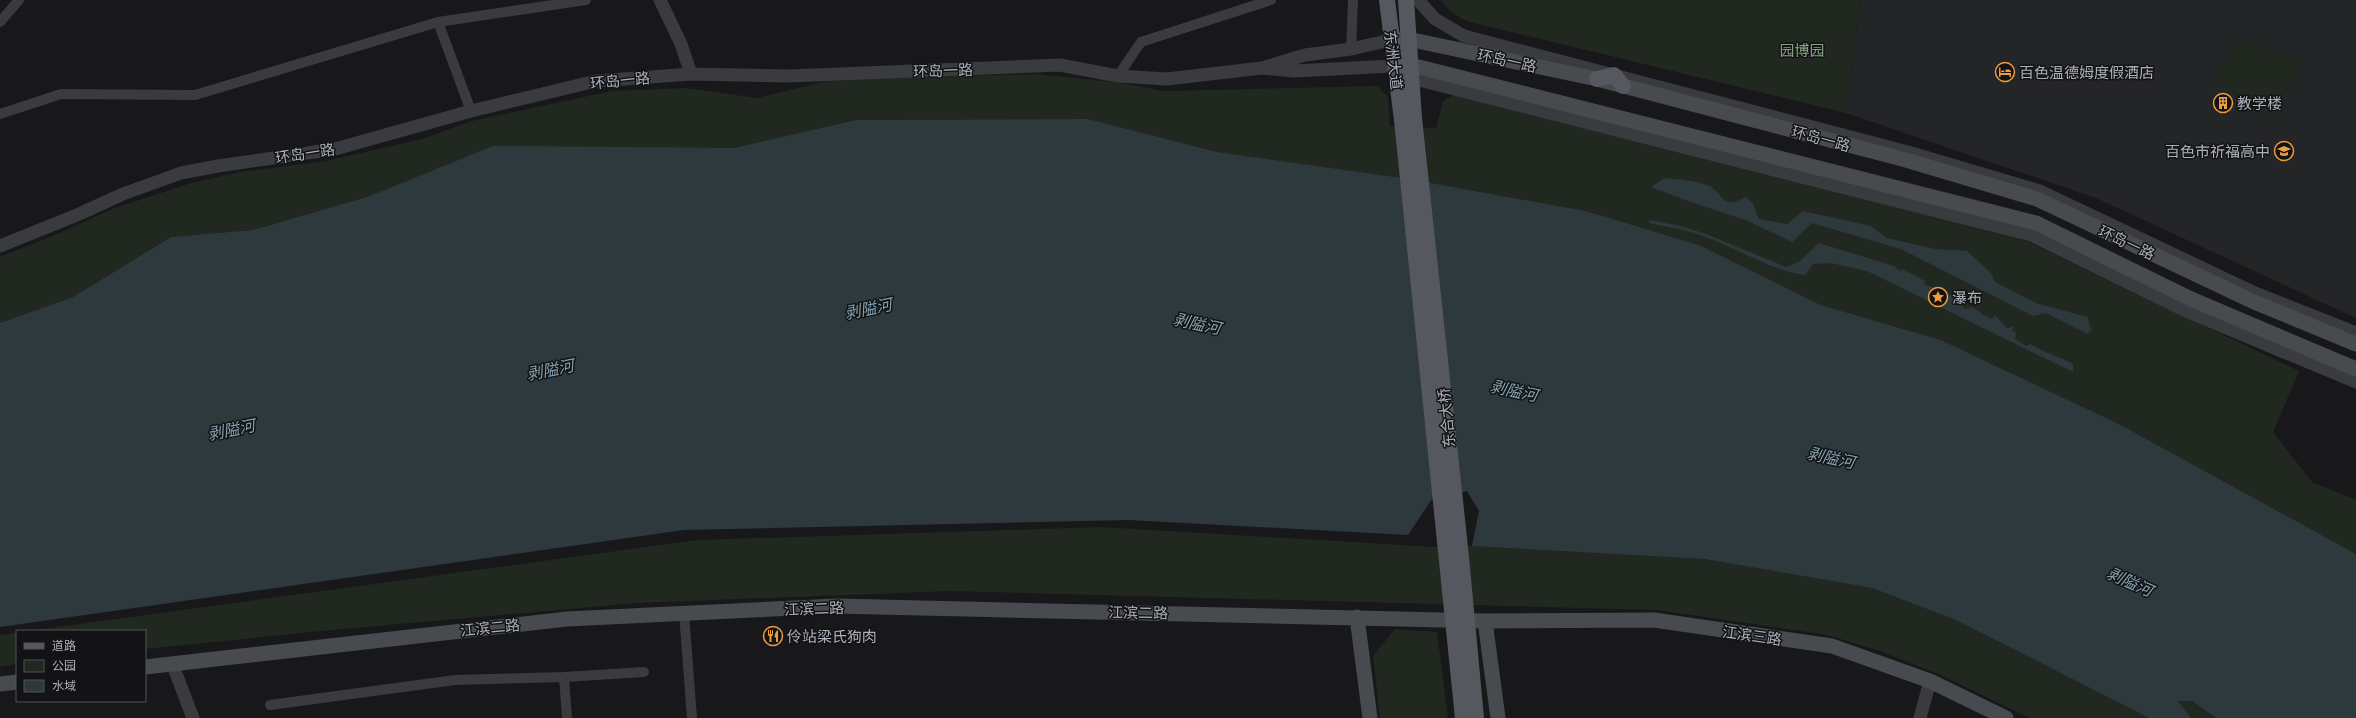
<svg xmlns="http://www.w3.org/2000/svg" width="2356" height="718" viewBox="0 0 2356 718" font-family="'Exo 2','Noto Sans SC',sans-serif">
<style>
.built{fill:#242527}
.green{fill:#202820}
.water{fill:#2e393e}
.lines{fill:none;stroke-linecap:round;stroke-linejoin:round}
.minor{stroke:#393b3f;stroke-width:10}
.tertiary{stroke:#393b3f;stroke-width:13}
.secondary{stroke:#474a4f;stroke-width:15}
.primary{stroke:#55585e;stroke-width:16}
.primary-bridge{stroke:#55585e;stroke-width:16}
.labels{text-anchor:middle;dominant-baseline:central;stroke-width:3;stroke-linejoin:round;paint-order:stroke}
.park-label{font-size:15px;fill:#85a483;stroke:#131315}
.street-label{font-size:15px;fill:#abb1ba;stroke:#131315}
.poi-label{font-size:15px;fill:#abb1ba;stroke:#131315;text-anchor:start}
.water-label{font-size:16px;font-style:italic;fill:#83a3b3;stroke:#131315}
</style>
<rect width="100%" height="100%" fill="#18181a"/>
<path class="built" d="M1860,0H2356V318L2096,198L1846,113Z"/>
<path class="green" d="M1441,0H1860L1846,113L1466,21L1451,12Z
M2240,36L2273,57L2279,49L2302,63L2270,116L2213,81Z
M1036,74L1114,82L1164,91L1378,86L1388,97L1390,126L1436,128L1443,101L1455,94L2027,241L2299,371L2273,432L2312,482L2356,500V554L2119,424L1941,340L1821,305L1699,245L1586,211L1475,191L1217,152L1088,119L856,120L734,148L370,196L253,230L171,237L73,297L0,323V257L60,233L112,209L188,184L240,172L326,161L422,139L472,121L612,91L685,88L757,98L823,82L870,78Z
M1102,527L1435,547L1472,546L1704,559L1872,588L1956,620L2149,718H2029L1943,676L1880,651L1827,635L1658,610L950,591L636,603L321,631L145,649V631H28L697,540Z
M1395,629L1437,632L1448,718H1380L1373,656Z
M17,633V664L0,667V635Z
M2177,701H2192L2216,718H2191Z"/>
<path class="water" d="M1088,119L1217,152L1408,179L1586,211L1699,245L1821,305L1941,340L2119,424L2356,554V718H2216L2192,701H2178L2191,718H2149L1956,620L1872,588L1704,559L1472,546L1479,511L1467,491L1432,499L1408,535L1129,520L684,530L0,627V323L73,297L171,237L253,230L370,196L493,146L734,148L856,120Z
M1665,178C1679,180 1695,180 1709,186C1725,193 1720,211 1746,197L1753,204L1759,219L1787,224L1803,211L1871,226L1887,238L1935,249L1967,251L1991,273L1995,282L2036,303L2087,317L2092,330L2087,334L2046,313L2033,316L1901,249L1812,223L1792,242L1748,221L1688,201L1651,187Z
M1649,220L1681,226L1706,234L1786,267L1799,262L1819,243L1894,266L1900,271L1902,269L1925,281L1924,284L1936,289L1937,287L1958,299L1964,309L1973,307L1985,316L1992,319L1995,315L2007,328L2014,326L2012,330L2016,333L2015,339L2026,346L2030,344C2043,352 2058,356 2073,364V372L1867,271L1831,263L1813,264L1805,275C1769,270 1739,249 1706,237C1688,230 1668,227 1649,223Z"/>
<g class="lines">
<path class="minor" d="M0,22L19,0
M438,22L586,0
M1351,49L1353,0
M1118,76L1141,42L1271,0
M0,114L61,94L195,95L438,22L471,111
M684,613L692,718
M564,677L644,672
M270,705L455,680L564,677L567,718"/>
<path class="tertiary" d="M660,0L681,44L691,74
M1418,0L1435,19L1464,36L1908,152L2040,191L2255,293L2356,333
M1391,40L1351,49L1305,55L1262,68L1294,71L1393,66
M1403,76L2031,235L2186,311L2356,382
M0,246L77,215L123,194L181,173L218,166L335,149L471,111L596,81L691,74L789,76L1060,65L1118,76L1167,79L1262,68
M172,663L193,718
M1920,718L1930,681"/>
<path class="secondary" d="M1391,40L1408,39L1597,79L1906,160L2037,199L2252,301L2356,344
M1398,65H1411L2036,223L2191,299L2356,369
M1357,617L1370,718
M1485,621L1498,718
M145,667L567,619L836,606L1485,621L1654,620L1832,646L1930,681L2006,718
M0,684L17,682"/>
<path class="primary" d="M1387,0L1402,120
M1406,0L1414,118
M1597,79L1614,75L1623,86"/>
<path class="primary-bridge" d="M1414,118L1461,557L1476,718
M1402,120L1463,718"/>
</g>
<defs>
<symbol id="hotel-ring" viewBox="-11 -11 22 22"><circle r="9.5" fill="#131315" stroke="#ed9d3d" stroke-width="1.5"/><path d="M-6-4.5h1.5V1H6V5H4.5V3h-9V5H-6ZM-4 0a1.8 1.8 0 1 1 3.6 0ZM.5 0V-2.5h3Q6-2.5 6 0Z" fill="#ed9d3d"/></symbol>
<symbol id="building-ring" viewBox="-11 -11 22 22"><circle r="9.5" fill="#131315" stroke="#ed9d3d" stroke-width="1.5"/><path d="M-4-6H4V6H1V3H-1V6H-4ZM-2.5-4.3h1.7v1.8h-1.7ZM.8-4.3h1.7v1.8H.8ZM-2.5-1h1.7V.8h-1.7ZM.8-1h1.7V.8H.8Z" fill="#ed9d3d"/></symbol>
<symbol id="school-ring" viewBox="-11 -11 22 22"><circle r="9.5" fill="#131315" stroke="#ed9d3d" stroke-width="1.5"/><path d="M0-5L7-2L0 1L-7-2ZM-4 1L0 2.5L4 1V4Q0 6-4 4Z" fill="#ed9d3d"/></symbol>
<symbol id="sight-ring" viewBox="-11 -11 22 22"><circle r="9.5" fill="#131315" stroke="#ed9d3d" stroke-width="1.5"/><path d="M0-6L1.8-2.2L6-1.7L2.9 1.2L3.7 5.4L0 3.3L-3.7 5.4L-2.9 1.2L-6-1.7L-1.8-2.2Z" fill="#ed9d3d"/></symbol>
<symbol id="restaurant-ring" viewBox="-11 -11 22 22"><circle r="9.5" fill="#131315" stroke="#ed9d3d" stroke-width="1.5"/><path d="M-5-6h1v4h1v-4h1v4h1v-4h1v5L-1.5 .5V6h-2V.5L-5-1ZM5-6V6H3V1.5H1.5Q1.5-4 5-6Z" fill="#ed9d3d"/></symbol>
</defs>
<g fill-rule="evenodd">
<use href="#hotel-ring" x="1994" y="61" width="22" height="22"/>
<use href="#building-ring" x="2212" y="92" width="22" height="22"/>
<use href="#school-ring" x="2273" y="140" width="22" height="22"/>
<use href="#sight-ring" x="1927" y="286" width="22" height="22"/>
<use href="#restaurant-ring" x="762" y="625" width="22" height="22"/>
</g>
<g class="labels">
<g class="park-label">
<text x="1802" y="50">园博园</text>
</g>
<g class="street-label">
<text transform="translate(1394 60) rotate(83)">东洲大道</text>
<text transform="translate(1507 60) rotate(12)">环岛一路</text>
<text transform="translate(943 70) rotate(-2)">环岛一路</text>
<text transform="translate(620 80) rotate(-6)">环岛一路</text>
<text transform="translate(1821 138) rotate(15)">环岛一路</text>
<text transform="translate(305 153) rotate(-9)">环岛一路</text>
<text transform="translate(2127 242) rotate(25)">环岛一路</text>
<text transform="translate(1446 418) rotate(-96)">东合大桥</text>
<text transform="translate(814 608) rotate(-2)">江滨二路</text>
<text transform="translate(1138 612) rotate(1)">江滨二路</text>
<text transform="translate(490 627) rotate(-6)">江滨二路</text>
<text transform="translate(1752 635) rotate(8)">江滨三路</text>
</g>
<g class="poi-label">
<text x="2019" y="72">百色温德姆度假酒店</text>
<text x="2237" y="103">教学楼</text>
<text x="2270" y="151" text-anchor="end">百色市祈福高中</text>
<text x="1952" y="297">瀑布</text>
<text x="787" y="636">伶站梁氏狗肉</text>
</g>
<g class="water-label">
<text transform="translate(868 308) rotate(-11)">剥隘河</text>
<text transform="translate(1197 323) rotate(12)">剥隘河</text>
<text transform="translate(550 369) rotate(-11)">剥隘河</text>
<text transform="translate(1514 390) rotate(12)">剥隘河</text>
<text transform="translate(231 429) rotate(-11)">剥隘河</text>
<text transform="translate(1831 457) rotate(12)">剥隘河</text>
<text transform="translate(2130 581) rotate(24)">剥隘河</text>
</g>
</g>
<rect x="16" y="630" width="130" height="72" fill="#131315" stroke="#505257"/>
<rect x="24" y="643" width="20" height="6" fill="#55585e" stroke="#505257"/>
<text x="52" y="650" font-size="12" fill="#abb1ba">道路</text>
<rect x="24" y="660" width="20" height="12" fill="#202820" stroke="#505257"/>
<text x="52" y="670" font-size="12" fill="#abb1ba">公园</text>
<rect x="24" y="680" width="20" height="12" fill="#2e393e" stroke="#505257"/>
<text x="52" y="690" font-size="12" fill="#abb1ba">水域</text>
</svg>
